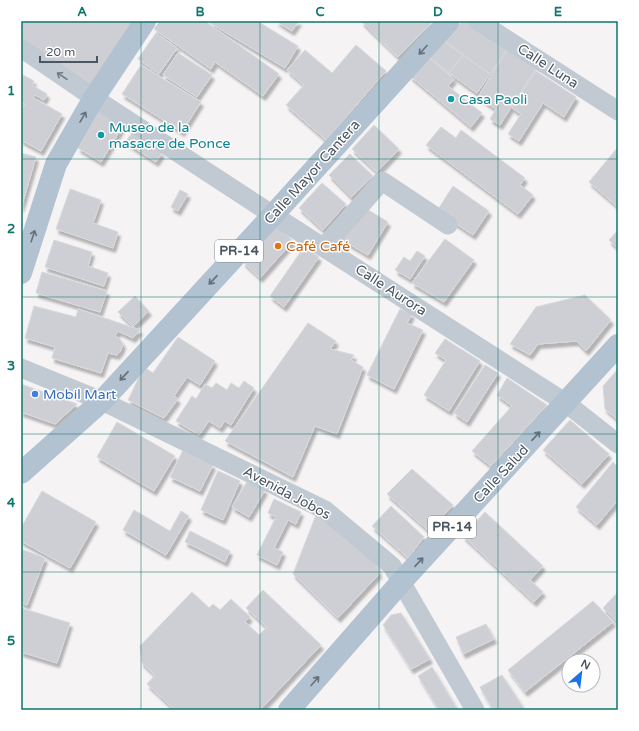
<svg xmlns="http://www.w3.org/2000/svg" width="639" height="731" viewBox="0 0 639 731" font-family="'Varela Round',sans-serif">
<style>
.building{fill:#cdcfd5;stroke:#d7d9de;filter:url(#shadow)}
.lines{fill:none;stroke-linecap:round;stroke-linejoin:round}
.street{stroke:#c1cad2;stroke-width:19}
.primary{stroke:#b3c2d1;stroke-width:22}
.oneway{stroke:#64717d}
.oneway2{stroke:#6e7983}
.grid{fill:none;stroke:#0f766e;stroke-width:1;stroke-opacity:0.55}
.culture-dot{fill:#0f9aa8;stroke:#fff;stroke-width:1.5}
.food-dot{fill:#e8710a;stroke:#fff;stroke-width:1.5}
.shop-dot{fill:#3f7fe0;stroke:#fff;stroke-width:1.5}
.labels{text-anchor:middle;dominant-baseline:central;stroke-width:3;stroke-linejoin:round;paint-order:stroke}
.shield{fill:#fff;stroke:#808990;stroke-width:1}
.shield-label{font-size:13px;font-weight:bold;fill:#4a5661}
.street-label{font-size:14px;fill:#4a5661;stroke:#fff}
.culture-label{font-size:14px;fill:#0d838f;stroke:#fff;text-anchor:start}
.food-label{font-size:14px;fill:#c56008;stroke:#fff;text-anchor:start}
.shop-label{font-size:14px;fill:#366cbe;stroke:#fff;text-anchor:start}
.neatline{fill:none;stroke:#0f766e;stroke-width:1.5}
.grid-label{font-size:13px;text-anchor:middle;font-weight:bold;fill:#0f766e}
</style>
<defs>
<filter id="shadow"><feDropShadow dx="2.5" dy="4.5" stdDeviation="1" flood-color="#0004"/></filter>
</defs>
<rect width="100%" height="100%" fill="#f5f3f3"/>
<path class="building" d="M21,21H133L91,86L21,40Z
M160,21H205L279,74L263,96L215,62L211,69L154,29Z
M212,21H257L298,46L285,68L210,23Z
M276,21H299L292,31Z
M361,21H433L398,57Z
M463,21H467L507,50L490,74L444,41Z
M156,33L177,48L159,74L138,59Z
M444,41L463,55L449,73L429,57Z
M356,45L386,71L326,140L286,105L304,85L287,70L305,50L332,73Z
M507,50L536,68L500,125L490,119L496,109L478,97Z
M178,53L212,75L197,97L163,75Z
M463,55L490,74L477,93L449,73Z
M427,56L454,79L448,86L482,113L471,127L410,76Z
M141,65L201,102L182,132L122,94Z
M536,71L576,97L564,117L543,103L519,141L508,134L521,114L512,108Z
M21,74L34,81L32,85L47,94L44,100L35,95L33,98L62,114L41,151L21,140V111L25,104L21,101Z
M101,108L125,122L101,162L78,148Z
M374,125L399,149L377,172L352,149Z
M441,127L456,138L461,130L525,178L520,185L533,195L518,214L426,145Z
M132,133L162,153L156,162L125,142Z
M618,147V207L589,182Z
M21,153L36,157L21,208Z
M350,154L373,176L351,197L329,175Z
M322,183L346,204L323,230L299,208Z
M453,186L489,211L473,235L437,211Z
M70,189L101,200L93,223L118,232L113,248L56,229Z
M180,190L188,194L178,211L171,207Z
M362,206L388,222L368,255L341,239Z
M276,225L293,241L260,278L243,262Z
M618,230V249L609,240Z
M445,239L474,260L444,302L412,283Z
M54,240L92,252L88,266L108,273L104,286L45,267Z
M304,247L319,257L284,307L270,296Z
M417,251L425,256L410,279L395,270L404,257L410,261Z
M42,272L107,291L100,312L36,293Z
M585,295L611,320L586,351L576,341L538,344L530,355L510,344L536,307Z
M135,296L149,311L133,327L118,312Z
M34,306L76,317L78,309L140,330L133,338L118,331L115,336L120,339L123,344L121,350L117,355L108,353L101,373L52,358L55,347L25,338Z
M400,309L412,314L407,323L423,330L394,389L367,375Z
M308,323L336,341L330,349L354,355L351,360L363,367L337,434L315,426L293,477L225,441Z
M178,337L215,361L200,385L187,377L174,396L178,399L164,418L128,400L144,367L153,373Z
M445,339L480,361L449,411L424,395L446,360L435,353Z
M485,365L498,373L467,422L454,413Z
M618,369V420L605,409L603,386Z
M507,378L547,405L491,466L472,451L512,406L497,395Z
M244,381L254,388L231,425L225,421L220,428L209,421L199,435L176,421L192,396L196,399L205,384L212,388L216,383L227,390L231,383L239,388Z
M21,384L77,404L55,424L21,412Z
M570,420L609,454L582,484L543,450Z
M117,422L175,456L154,491L97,457Z
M183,450L213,465L200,491L170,477Z
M613,462L618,467V500L597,525L576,507Z
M412,469L453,505L429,531L387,494Z
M218,471L240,481L223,520L201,510Z
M248,480L265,490L249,517L232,507Z
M42,491L96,522L70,568L21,541V528Z
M274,499L301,512L296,524L288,520L274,548L283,552L277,565L257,555L276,517L268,513Z
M391,506L424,537L408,558L372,526Z
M134,510L170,531L181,511L189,516L166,555L123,530Z
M485,512L543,566L530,580L543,592L534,602L463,536Z
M316,515L374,554L379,574L338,618L293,574Z
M190,531L230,551L225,562L185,542Z
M21,549L45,558L27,605L21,602Z
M263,590L321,645L260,710H175L147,684L155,675L142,663L140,646L192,592L209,608L213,604L220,610L231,599L250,617L245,622L259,635L267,627L246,608Z
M618,592V623L603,608Z
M593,601L613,622L525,692L508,670Z
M21,608L70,623L57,663L21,652Z
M401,613L430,659L411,669L383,625L391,615Z
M486,624L494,639L463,654L456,637Z
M432,667L458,710H439L418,676Z
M502,675L525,710H493L480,687Z"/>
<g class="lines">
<path class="street" d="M478,21L618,111
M21,48L94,98L273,215L566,403L618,444
M324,247L382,181L448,225
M21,368L102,401L325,510L392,566L475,710"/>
<path class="primary" d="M21,273L56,164L94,98L145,21
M21,473L102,401L273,215L449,21
M289,710L402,581L618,345"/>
</g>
<defs><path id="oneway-shaft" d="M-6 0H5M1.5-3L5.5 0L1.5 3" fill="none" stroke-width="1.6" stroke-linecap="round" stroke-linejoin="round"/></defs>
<g class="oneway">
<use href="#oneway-shaft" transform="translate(423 50) rotate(132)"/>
<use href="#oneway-shaft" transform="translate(83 117) rotate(-60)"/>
<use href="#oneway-shaft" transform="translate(33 236) rotate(-72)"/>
<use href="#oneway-shaft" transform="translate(213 280) rotate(133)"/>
<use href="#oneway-shaft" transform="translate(124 376) rotate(133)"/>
<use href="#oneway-shaft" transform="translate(536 436) rotate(-47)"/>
<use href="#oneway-shaft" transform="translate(419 562) rotate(-47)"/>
<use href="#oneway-shaft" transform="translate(315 681) rotate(-49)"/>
</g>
<use class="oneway2" href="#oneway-shaft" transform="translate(62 76) rotate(-146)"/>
<path class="grid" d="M141,21V710M260,21V710M379,21V710M498,21V710M21,159H618M21,297H618M21,434H618M21,572H618"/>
<g class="culture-dot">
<circle cx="451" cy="99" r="4"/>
<circle cx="101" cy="135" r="4"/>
</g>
<circle class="food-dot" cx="278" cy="246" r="4"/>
<circle class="shop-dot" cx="35" cy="394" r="4"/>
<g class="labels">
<g class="shield">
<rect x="215" y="240" width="48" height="22" rx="3"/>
<rect x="428" y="516" width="48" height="22" rx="3"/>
</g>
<g class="shield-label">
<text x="239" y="251">PR-14</text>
<text x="452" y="527">PR-14</text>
</g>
<g class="street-label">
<text transform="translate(548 66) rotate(33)">Calle Luna</text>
<text transform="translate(312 172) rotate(-48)">Calle Mayor Cantera</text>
<text transform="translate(391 290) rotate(33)">Calle Aurora</text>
<text transform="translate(501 474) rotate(-47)">Calle Salud</text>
<text transform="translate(287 493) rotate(28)">Avenida Jobos</text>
</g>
<g class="culture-label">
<text x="459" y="99">Casa Paoli</text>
<text x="109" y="127">Museo de la<tspan x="109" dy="16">masacre de Ponce</tspan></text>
</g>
<g class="food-label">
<text x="286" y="246">Café Café</text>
</g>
<g class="shop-label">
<text x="43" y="394">Mobil Mart</text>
</g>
</g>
<rect width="639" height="731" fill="none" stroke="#ffffff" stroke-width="44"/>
<g transform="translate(581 673) rotate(28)"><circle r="19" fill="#ffffff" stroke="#b7bbc0"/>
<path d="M0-3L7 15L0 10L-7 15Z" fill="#1a73e8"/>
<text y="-6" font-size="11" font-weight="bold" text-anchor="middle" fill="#4a5661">N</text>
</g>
<path d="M40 56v6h57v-6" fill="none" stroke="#4a5661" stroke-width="2"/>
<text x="46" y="56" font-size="12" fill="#4a5661" stroke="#ffffff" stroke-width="3" paint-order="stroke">20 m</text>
<rect x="22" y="22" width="595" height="687" class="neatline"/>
<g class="grid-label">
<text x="82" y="16">A</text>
<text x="200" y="16">B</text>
<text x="320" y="16">C</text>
<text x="438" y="16">D</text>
<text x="558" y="16">E</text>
<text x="11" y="95">1</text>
<text x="11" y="233">2</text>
<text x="11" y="370">3</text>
<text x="11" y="507">4</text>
<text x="11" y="645">5</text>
</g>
</svg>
